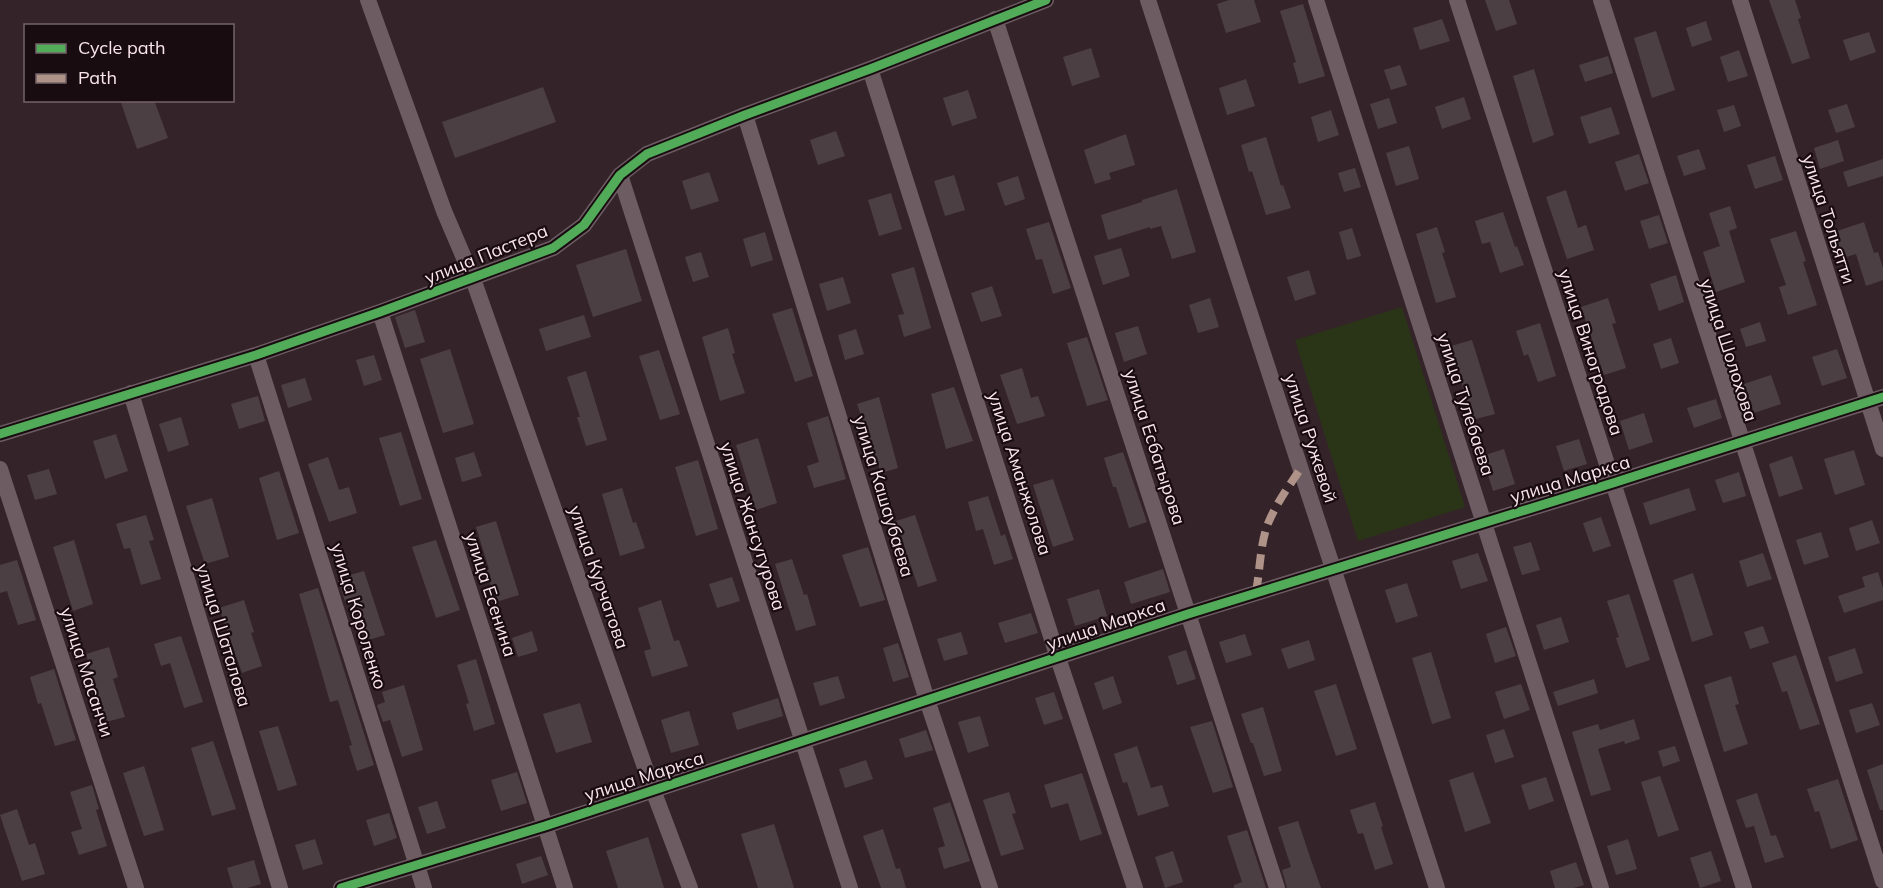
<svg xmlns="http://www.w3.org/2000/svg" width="1883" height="888" viewBox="0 0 1883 888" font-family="Mulish,sans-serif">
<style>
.green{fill:#2a3517}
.building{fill:#4c3f43}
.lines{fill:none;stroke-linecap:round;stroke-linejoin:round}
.street{stroke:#6d5d63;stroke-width:16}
.quiet{stroke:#af9288;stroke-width:8;stroke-dasharray:15 8;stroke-linecap:butt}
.cycleway-casing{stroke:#190c11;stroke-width:13}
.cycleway{stroke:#51ab58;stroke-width:9}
.labels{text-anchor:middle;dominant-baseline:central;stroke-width:4.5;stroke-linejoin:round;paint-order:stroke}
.street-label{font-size:18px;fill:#fae5ec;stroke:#190c11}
</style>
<rect width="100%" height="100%" fill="#34242a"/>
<path class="green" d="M1402,307L1465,507L1358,541L1295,340Z"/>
<path class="building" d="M1229,0H1254L1261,22L1226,33L1217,4Z
M1485,0H1509L1517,24L1496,31Z
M1769,0H1795L1801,18L1798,19L1810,58L1792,64Z
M1303,4L1325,76L1299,84L1293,63L1296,62L1280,11Z
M1442,19L1450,41L1420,50L1413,28Z
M1706,21L1712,40L1692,47L1686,28Z
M1656,31L1675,90L1652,98L1634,38Z
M1869,32L1876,52L1850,61L1843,40Z
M1091,48L1100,77L1072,86L1063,57Z
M1739,50L1748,76L1728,82L1720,57Z
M1608,56L1613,73L1585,82L1579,65Z
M1400,65L1407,85L1391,90L1384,70Z
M1534,69L1554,135L1533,143L1513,76Z
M1246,79L1255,106L1227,115L1219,88Z
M543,87L556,122L455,158L442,122Z
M968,90L977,118L952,126L943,98Z
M1464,97L1471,119L1442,129L1435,107Z
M1389,98L1397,123L1378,129L1370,104Z
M120,100H154L168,138L137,149Z
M1847,104L1855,127L1836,133L1828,110Z
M1734,105L1741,126L1724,132L1717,110Z
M1611,107L1620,134L1589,144L1580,117Z
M1331,110L1339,135L1318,142L1311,117Z
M836,131L845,156L818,165L810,140Z
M1126,134L1135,165L1109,173L1111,179L1095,184L1084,150Z
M1266,137L1281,186L1283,185L1291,208L1266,215L1252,171L1249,172L1241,145Z
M1838,140L1844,161L1820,169L1814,148Z
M1409,146L1419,179L1396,186L1386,153Z
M1699,149L1706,169L1684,176L1677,156Z
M1639,154L1649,183L1625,191L1615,162Z
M1775,156L1783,180L1755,189L1747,165Z
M1883,159V176L1848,187L1843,172Z
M1355,168L1361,187L1344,192L1338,173Z
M709,172L719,201L691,210L682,181Z
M954,175L965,210L945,216L934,181Z
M1018,176L1025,199L1005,206L997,183Z
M1177,189L1196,252L1172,259L1161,226L1150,229V227L1108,240L1101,215L1142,202V200Z
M1566,190L1578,228L1586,225L1594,250L1567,259L1546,197Z
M891,193L902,229L879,236L868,200Z
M1730,206L1737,228L1729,231L1745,282L1716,292L1703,252L1720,246L1709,213Z
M1503,212L1515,247L1517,246L1524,265L1500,273L1490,242L1482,244L1475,221Z
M1659,215L1668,243L1649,249L1640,221Z
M1049,222L1071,288L1053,294L1042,259L1036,260L1026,229Z
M1864,222L1874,253L1878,252L1883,268V280L1866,286L1856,254L1843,258L1834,232Z
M1437,227L1445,252L1442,253L1456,297L1436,303L1416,234Z
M1352,228L1361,256L1347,260L1339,232Z
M1796,231L1806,261L1803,262L1817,305L1788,315L1779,287L1786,285L1770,239Z
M765,232L773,260L751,267L743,239Z
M1121,248L1130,276L1103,285L1094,256Z
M626,249L642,301L593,317L576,265Z
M701,252L709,277L693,282L685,257Z
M914,267L931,328L904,337L898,315L904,314L891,274Z
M1309,270L1316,294L1295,301L1287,277Z
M1676,275L1684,302L1659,311L1650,284Z
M843,277L851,303L827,311L819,284Z
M992,286L1002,316L981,322L971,293Z
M1210,298L1219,327L1198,333L1189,305Z
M1608,298L1616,323L1612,324L1626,368L1604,375L1581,307Z
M792,308L813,376L795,382L772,314Z
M415,310L425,342L405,348L395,317Z
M584,315L591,337L546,351L539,329Z
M1760,322L1766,341L1746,347L1740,329Z
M1540,323L1556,376L1538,382L1528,354L1524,356L1516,331Z
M1138,326L1147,354L1124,362L1115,333Z
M728,328L735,353L732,354L745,393L720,401L702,337Z
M856,329L864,354L845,360L838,335Z
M1087,337L1108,400L1087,406L1067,343Z
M1671,338L1679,363L1661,369L1653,344Z
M1472,340L1495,414L1472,420L1451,346Z
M450,349L474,424L443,433L420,359Z
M1837,349L1847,378L1822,386L1812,357Z
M659,350L680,414L660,420L639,356Z
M374,355L382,380L364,386L356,360Z
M1022,368L1031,398L1038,396L1045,416L1017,424L1000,375Z
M586,371L607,440L586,446L577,417H580L567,377Z
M1771,375L1781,404L1754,413L1744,384Z
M305,378L312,400L288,408L281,385Z
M954,387L973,441L946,449L931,394Z
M258,396L265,421L239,429L231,404Z
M879,397L898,468L881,473L857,404Z
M1716,399L1722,418L1694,428L1687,408Z
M1644,413L1653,442L1629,450L1620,421Z
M828,416L846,479L814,488L807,466L819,462L807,423Z
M181,417L189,445L168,452L159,424Z
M401,432L422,499L400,506L379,438Z
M116,434L128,471L105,479L93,441Z
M758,438L777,503L756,510L736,445Z
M1579,439L1587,464L1564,471L1556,446Z
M1504,449L1515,484L1493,491L1482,456Z
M1854,450L1865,485L1835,495L1824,459Z
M474,452L482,476L462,482L455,458Z
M1123,452L1147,522L1129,528L1116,487H1113L1104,458Z
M1792,456L1803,489L1779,497L1769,464Z
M328,457L339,490L349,487L357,513L329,522L308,464Z
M698,460L718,529L696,536L675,467Z
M49,469L57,494L35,500L27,475Z
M279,471L299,533L277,540L259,478Z
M1739,472L1746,496L1723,503L1715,480Z
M1053,479L1074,540L1053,547L1033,485Z
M622,488L633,523L636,522L645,548L620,556L602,494Z
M1689,488L1696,510L1650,525L1643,503Z
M988,496L1001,536L1005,534L1013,559L994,565L983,529L976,531L968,502Z
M212,498L229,557L205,564L186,506Z
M146,515L154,540L149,541L161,579L141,585L130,548L124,549L116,524Z
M915,515L937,581L918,587L896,521Z
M1601,517L1611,546L1593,552L1583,523Z
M1872,520L1880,543L1856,551L1849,528Z
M496,521L519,595L496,602L486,570L489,569L476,527Z
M1821,532L1829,557L1804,565L1796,540Z
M74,540L93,604L73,611L53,547Z
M436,540L460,610L436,618L412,547Z
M1531,542L1540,570L1522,575L1513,547Z
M868,547L885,600L860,607L842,555Z
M1478,553L1488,581L1461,589L1452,561Z
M1763,553L1772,579L1747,587L1739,561Z
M792,559L804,595L807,594L816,625L796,631L775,564Z
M17,560L36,620L18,625L7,591L0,593V565Z
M1163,569L1170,592L1131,604L1124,582Z
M364,571L385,635L365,641L353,602L346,604L338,581L344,580L343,577Z
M1878,572L1883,588V600L1844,613L1838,596L1865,587L1862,577Z
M1693,573L1713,635L1692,642L1673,580Z
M732,577L740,601L717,608L709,584Z
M1407,583L1418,616L1396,623L1385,590Z
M318,588L374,765L357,771L349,746L352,745L338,700L330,702L299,594Z
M1099,589L1107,616L1075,626L1067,599Z
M1629,594L1650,660L1626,668L1616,638L1619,637L1607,601Z
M244,600L254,632L251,633L262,666L242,673L219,608Z
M661,600L674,641L679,640L688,666L652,677L644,651L651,649L638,608Z
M1031,613L1038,633L1005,643L998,623Z
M1561,617L1569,642L1544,650L1536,625Z
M1763,626L1769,643L1750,649L1744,632Z
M1506,627L1516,656L1495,663L1486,634Z
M532,631L538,651L518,657L512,638Z
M961,632L968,654L944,661L937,639Z
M1245,634L1252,655L1226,663L1219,642Z
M181,636L203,702L184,708L170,663L161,666L154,644Z
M1309,640L1315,660L1288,669L1281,649Z
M898,643L909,677L893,682L883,648Z
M109,647L118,677L113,679L125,717L106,722L86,654Z
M1855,648L1863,673L1836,682L1828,657Z
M1186,650L1196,679L1177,685L1168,656Z
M1431,652L1451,718L1432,724L1412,658Z
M1796,655L1820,724L1800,730L1787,691L1782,692L1772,663Z
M476,659L495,724L474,731L466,704L469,703L457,665Z
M54,669L76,740L55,746L41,703L38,704L30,677Z
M838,676L845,698L820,706L813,683Z
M1113,676L1122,703L1103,710L1094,683Z
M1731,676L1739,704L1735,705L1748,744L1724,752L1704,685Z
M1594,679L1598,693L1558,706L1553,692Z
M1336,684L1357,749L1336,756L1314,691Z
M1521,684L1530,710L1504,719L1495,692Z
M404,685L423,750L402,757L390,720L383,722L377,705L385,702L382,692Z
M1054,692L1063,719L1044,725L1035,698Z
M778,698L783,716L737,730L732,713Z
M580,703L592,742L556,753L543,714Z
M1872,703L1880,725L1856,733L1849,710Z
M1263,707L1282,771L1264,776L1253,743H1251L1241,714Z
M689,711L699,745L671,753L661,720Z
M980,716L989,746L968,753L958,722Z
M1634,719L1640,739L1625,744L1624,741L1598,749L1611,790L1591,796L1572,732L1598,724L1600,730Z
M1212,721L1233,787L1213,793L1190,727Z
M278,726L297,785L278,791L259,731Z
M1504,729L1514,757L1495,763L1486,735Z
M926,730L933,750L905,758L899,739Z
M213,741L236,809L212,816L191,748Z
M1137,746L1151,788L1162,785L1169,806L1138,816L1127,782L1123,783L1114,754Z
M1675,746L1680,761L1663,767L1658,751Z
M866,760L873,779L845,788L839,769Z
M1883,764V810H1880L1867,770Z
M144,766L164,830L144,836L123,773Z
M517,772L527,803L501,811L491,780Z
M1473,772L1491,823L1465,832L1449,780Z
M1082,773L1102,834L1080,841L1068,803L1051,808L1044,785Z
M1660,776L1679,830L1658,837L1641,782Z
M1546,777L1554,801L1529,810L1521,785Z
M1838,779L1858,840L1831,849L1819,811L1815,812L1807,789Z
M92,785L99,809L96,810L107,846L79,855L71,832L82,829L70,792Z
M1009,792L1016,813L1012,814L1024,849L1001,856L983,800Z
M1757,793L1771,836L1776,835L1784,857L1765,863L1754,826L1746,828L1736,800Z
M437,801L446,828L427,834L418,807Z
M950,802L970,861L944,869L938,848L945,846L933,808Z
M1375,802L1383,826L1381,827L1393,864L1375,870L1363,833L1358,834L1350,810Z
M17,809L29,845L35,843L45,874L22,881L0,815Z
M389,813L397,838L374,846L366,820Z
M1298,821L1311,860L1321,888H1287L1282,870L1291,867L1278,827Z
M774,824L794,888H758L741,834Z
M883,829L896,869L900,868L906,888H881L863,836Z
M1247,830L1266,888H1234V885L1242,882L1227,836Z
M648,837L664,888H618L606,851Z
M315,839L323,864L303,870L295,845Z
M1628,839L1637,869L1616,875L1607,846Z
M1173,851L1183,882L1165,888L1155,857Z
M1711,851L1721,881L1700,888L1690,858Z
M541,856L548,875L522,884L516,864Z
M254,860L261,884L247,888H233L227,868Z
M1576,862L1584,885L1574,888H1555L1550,871Z"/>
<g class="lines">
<path class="street" d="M368,0L444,211L473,279L653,790L690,888
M1148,0L1437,888
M1316,0L1601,888
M1457,0L1744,888
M1601,0L1883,881
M1740,0L1883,449
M995,19L1277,888
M870,69L1058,658L1135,888
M745,115L927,700L990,888
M620,175L850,888
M380,312L565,888
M256,355L424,888
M131,393L280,888
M0,434L256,355L380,312L553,248L584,225L620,175L647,154L745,115L870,69L1046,0
M0,469L136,888
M341,888L545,826L1188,614L1613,483L1883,397"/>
<path class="quiet" d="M1256,592C1260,570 1260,547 1267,526C1275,505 1289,486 1301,468"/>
<defs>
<path id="cycleway" d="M0,434L256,355L380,312L553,248L584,225L620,175L647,154L745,115L870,69L1046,0
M341,888L545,826L1188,614L1613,483L1883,397"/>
</defs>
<use href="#cycleway" class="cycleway-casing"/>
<use href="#cycleway" class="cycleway"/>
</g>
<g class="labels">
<g class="street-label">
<text transform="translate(1829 219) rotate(72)">улица Тольятти</text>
<text transform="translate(486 254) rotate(-22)">улица Пастера</text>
<text transform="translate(1729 350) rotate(72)">улица Шолохова</text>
<text transform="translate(1591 352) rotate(72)">улица Виноградова</text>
<text transform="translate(1466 404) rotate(72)">улица Тулебаева</text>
<text transform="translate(1311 438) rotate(72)">улица Ружевой</text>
<text transform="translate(1155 447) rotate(72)">улица Есбатырова</text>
<text transform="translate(1020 473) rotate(72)">улица Аманжолова</text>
<text transform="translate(1570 479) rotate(-17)">улица Маркса</text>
<text transform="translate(884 496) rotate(73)">улица Кашаубаева</text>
<text transform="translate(753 526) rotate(72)">улица Жансугурова</text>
<text transform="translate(599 577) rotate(71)">улица Курчатова</text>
<text transform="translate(491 594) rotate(72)">улица Есенина</text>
<text transform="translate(359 616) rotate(73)">улица Короленко</text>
<text transform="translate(1106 624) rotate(-19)">улица Маркса</text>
<text transform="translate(224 635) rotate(73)">улица Шаталова</text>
<text transform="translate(87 672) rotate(72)">улица Масанчи</text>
<text transform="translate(644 776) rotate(-18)">улица Маркса</text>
</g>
</g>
<rect x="24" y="24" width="210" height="78" fill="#190c11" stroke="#736369" stroke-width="1.5"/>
<rect x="36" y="44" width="30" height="9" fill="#51ab58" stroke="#736369" stroke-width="1.5"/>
<text x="78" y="54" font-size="18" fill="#fae5ec">Cycle path</text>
<rect x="36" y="74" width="30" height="9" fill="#af9288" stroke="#736369" stroke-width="1.5"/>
<text x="78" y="84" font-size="18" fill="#fae5ec">Path</text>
</svg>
